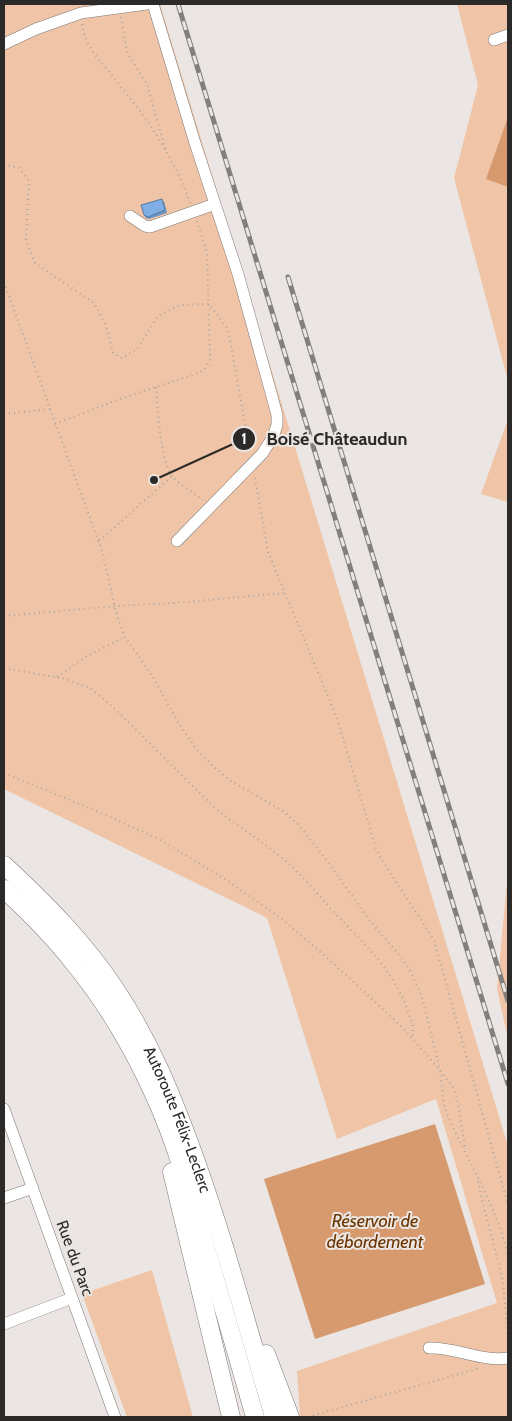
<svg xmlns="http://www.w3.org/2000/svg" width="512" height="1421" viewBox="0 0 512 1421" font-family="Cabin,sans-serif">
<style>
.green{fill:#f0c4a6}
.water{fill:#d79a6f}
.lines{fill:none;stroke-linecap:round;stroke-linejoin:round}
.minor-casing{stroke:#7d7976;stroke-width:12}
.highway-casing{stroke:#7d7976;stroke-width:19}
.path{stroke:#a8a5a2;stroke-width:2;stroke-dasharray:1 4;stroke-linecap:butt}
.minor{stroke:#fff;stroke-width:11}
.highway{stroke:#fff;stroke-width:18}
.rail-casing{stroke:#827f7d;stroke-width:5}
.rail{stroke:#ebe6e3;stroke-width:3;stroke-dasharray:9;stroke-linecap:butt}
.wall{fill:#6d96c4}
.building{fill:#7faee4;stroke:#597aa0}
.labels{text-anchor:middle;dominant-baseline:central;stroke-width:4;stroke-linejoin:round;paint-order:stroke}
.street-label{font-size:16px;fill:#2b2a28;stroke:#ebe6e3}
.water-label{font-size:18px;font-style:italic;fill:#6d3500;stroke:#ebe6e3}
.leader{fill:none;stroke:#2b2a28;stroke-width:2}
.callout-dot{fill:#2b2a28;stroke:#ebe6e3;stroke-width:2}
.mark-label{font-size:15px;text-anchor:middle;font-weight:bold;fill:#fff}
.callout-label{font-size:18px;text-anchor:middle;font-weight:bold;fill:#2b2a28;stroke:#ebe6e3;stroke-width:4;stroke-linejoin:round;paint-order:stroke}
</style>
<rect width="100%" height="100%" fill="#ebe6e3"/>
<path class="green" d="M4,4H160L508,1146V1417H300L297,1371L497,1303L436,1099L337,1139L267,918L4,789Z
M457,4H508V381L454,178L478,85Z
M508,419V502L481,494Z
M508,871V1039L497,989Z
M152,1270L193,1417H127L82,1294Z"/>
<path class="water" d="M508,117V187L486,179Z
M435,1124L485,1284L315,1339L264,1179Z"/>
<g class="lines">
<defs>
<path id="minor" d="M153,4L195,143L238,274L273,400L277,415V425L273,437L262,454L177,541
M494,40L508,35
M4,44L36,29L81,13L147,4
M130,216L145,226L150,227L215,204
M4,1109L115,1417
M4,1198L33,1188
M4,1324L72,1298
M429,1348C456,1347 481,1362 508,1358"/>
<g id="highway">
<path id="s1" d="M4,865C45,903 84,942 115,989C151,1043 172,1096 194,1156C225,1242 248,1330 274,1417"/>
<path d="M4,889C29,912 53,936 74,963C106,1002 132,1046 153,1092C175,1139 189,1189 203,1239C221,1298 238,1358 255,1417"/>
<path d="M172,1172L231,1417"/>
<path d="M266,1354L290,1417"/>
</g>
</defs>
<use href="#minor" class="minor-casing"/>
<use href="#highway" class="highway-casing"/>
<path class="path" d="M121,17L127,52L147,84L166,151
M82,24C85,46 97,57 110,73C125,92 141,111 154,131C168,154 182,178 190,203
M4,166L6,165L19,168L29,181L26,241L35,263L94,303L106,325L113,353L122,358L137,349L158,316L180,305L209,304L228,329L250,451
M4,282L102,551L117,616L125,637L153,677L178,722L197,750L212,765L229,780L283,811L298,824L325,858L370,921L400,956L410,970L422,997L440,1070L443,1099L446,1112C467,1161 497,1205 508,1257
M156,387C158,409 160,460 172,476C179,485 194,493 203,500
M4,414L50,409
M55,424L125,397L199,373L205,369L210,360L207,252L197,221
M255,478L268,552L337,718L376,849L385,865L434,940L508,1205
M99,540L105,536L172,476
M4,616L115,606L174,603L285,593
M4,668L66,679L90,688L114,708L214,807C235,825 259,839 281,857C299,872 315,891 331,909C361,941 396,971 409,1015C412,1022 415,1029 412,1037
M57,677L87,656L125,637
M4,773L92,809L159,839L228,881L282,919L333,963L402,1027L440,1070L454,1089L457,1098L465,1147
M478,1181L482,1200L503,1281L508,1339
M308,1417L480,1368"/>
<use href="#minor" class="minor"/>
<use href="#highway" class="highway"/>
<defs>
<path id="rail" d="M178,4L508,1084
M288,277L508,1001"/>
</defs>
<use href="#rail" class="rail-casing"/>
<use href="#rail" class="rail"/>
</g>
<path class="wall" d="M164,201L167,213L149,219L146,218L144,215Z"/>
<path class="building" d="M162,199L165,210L148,217L144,215L141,205Z"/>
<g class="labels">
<g class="street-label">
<text stroke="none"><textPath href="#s1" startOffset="312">Autoroute Félix-Leclerc</textPath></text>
<text transform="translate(75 1258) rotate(70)">Rue du Parc</text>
</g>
<g class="water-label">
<text x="375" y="1221">Réservoir de<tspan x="375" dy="21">débordement</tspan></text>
</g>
</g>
<path class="leader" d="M154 480L244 439"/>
<g class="callout-dot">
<circle cx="154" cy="480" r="5"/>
<circle cx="244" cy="439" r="12"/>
</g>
<g class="mark-label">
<text x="244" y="444">1</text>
</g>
<g class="callout-label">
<text x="337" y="445">Boisé Châteaudun</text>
</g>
<rect width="512" height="1421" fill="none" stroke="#2b2a28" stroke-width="10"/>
</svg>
